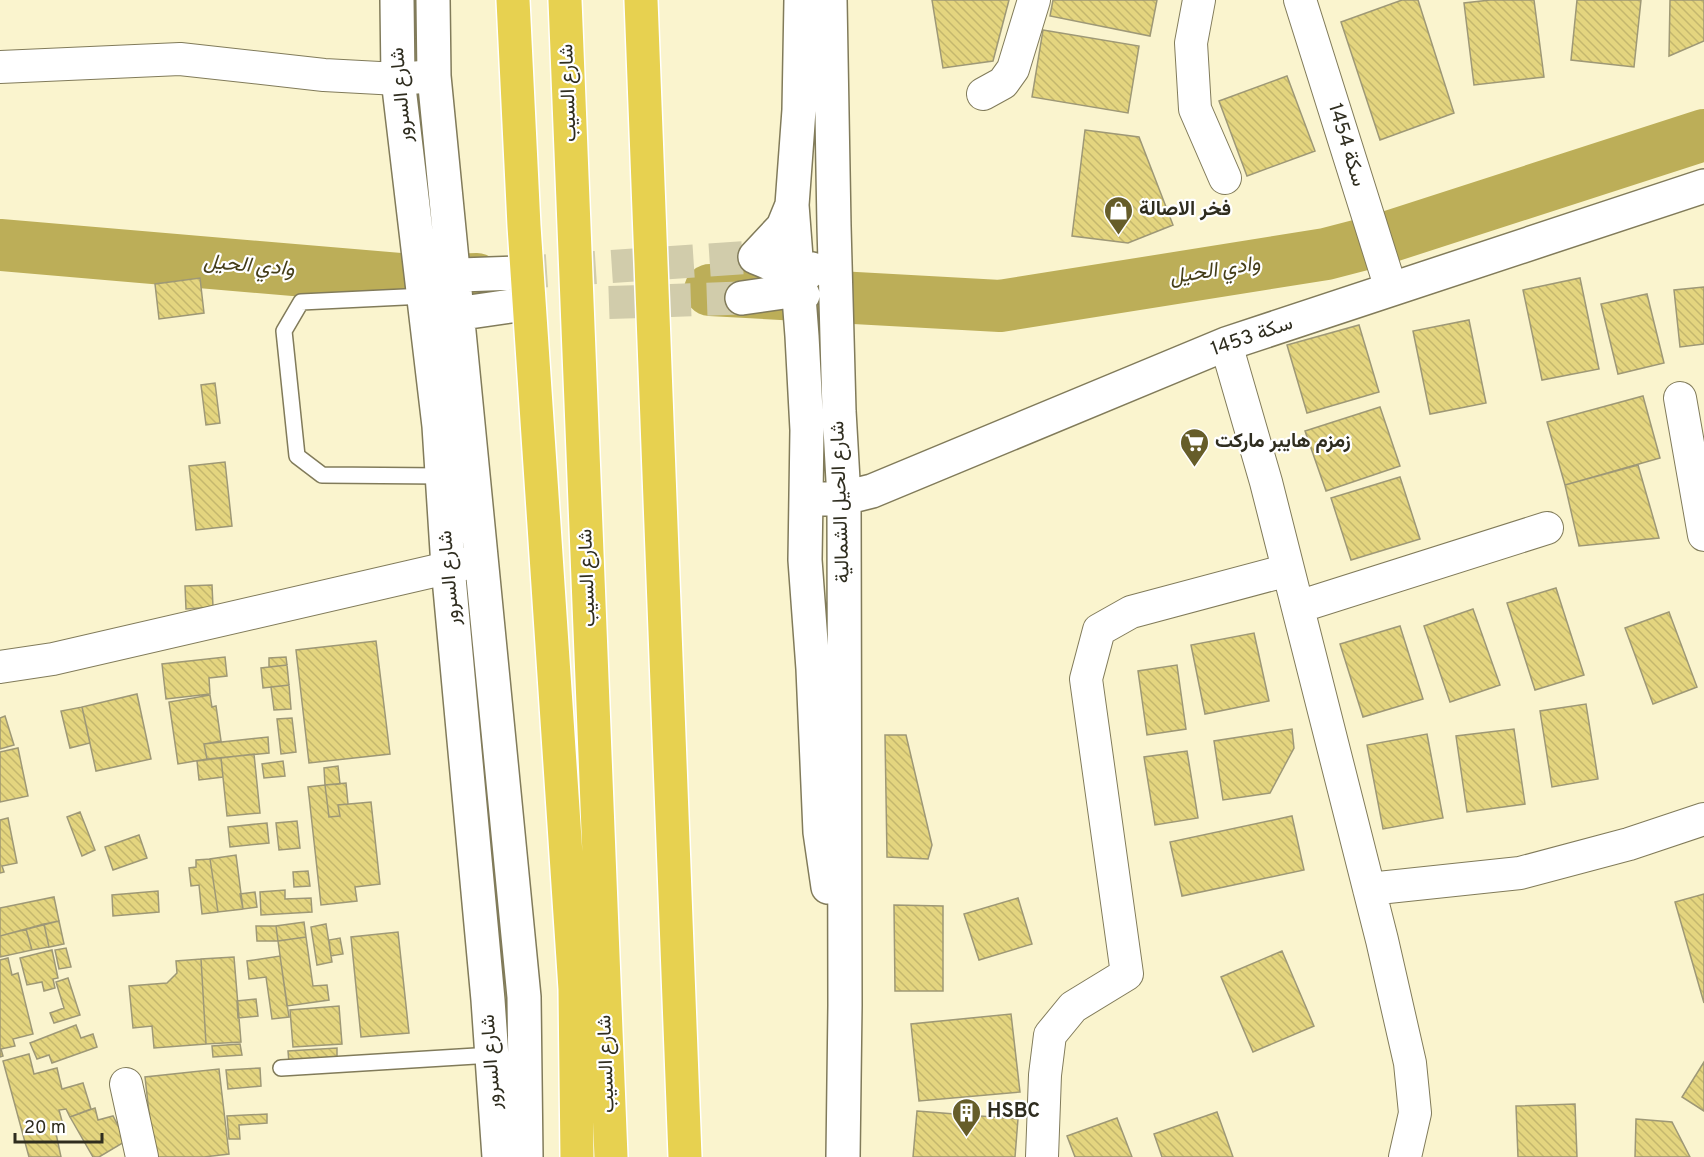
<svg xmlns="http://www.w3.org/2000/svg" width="1704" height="1157" viewBox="0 0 1704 1157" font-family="Overpass,Vazirmatn,sans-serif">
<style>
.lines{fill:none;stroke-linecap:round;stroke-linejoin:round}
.river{stroke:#bcae58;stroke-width:52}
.building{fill:url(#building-back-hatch);stroke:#9e9876;stroke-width:1.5}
.secondary-tunnel{stroke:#d1ccab;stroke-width:33;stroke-dasharray:33 16;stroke-linecap:butt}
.lane-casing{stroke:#817b5a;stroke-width:18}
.street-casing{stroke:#817b5a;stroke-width:34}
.secondary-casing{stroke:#817b5a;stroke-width:36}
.highway-casing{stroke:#fff;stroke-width:36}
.lane{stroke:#fff;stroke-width:15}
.street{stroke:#fff;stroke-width:32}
.secondary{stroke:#fff;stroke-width:33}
.highway{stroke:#e7d150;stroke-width:33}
.labels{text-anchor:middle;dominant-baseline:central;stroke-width:4.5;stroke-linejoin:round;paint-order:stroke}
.street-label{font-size:20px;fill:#2f2d1f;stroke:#fff}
.poi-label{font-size:20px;font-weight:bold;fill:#2f2d1f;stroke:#fff;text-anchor:start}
.water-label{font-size:21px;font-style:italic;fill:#453e19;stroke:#fff}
</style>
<defs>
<pattern id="building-back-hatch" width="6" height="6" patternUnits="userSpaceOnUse" patternTransform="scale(1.5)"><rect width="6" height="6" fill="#e4d57f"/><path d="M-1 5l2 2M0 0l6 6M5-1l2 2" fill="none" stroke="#c4b76d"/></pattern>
</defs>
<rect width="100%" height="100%" fill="#faf4ce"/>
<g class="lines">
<path class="river" d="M0,245L423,281L477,279
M710,290L1000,306L1326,254L1376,241L1704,135"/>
</g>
<path class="building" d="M932,0H1009L993,61L943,68Z
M1053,0H1157L1150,36L1050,16Z
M1402,0H1418L1454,113L1380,140L1341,22Z
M1490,0H1534L1544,77L1474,85L1464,3Z
M1577,0H1641L1634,67L1571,60Z
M1670,0H1704V41L1669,56Z
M1043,30L1139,46L1128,113L1032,97Z
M1287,76L1315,151L1247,176L1219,101Z
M1085,130L1139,137L1173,225L1128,243L1072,236Z
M200,278L204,313L159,319L155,284Z
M1580,278L1599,369L1542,380L1523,290Z
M1704,287V344L1680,347L1674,290Z
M1647,294L1664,363L1618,374L1601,304Z
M1469,320L1486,403L1430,414L1413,331Z
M1359,325L1379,392L1307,413L1287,345Z
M215,383L220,423L206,425L201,385Z
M1643,396L1660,458L1565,485L1547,422Z
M1380,407L1400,466L1326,491L1305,431Z
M225,462L232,526L196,530L189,466Z
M1638,465L1659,538L1579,546L1565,485Z
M1400,477L1420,539L1351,560L1331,498Z
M212,585L213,607L186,609L185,586Z
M1556,588L1584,675L1535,690L1507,603Z
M1473,609L1500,685L1450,702L1424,626Z
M1669,612L1697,687L1653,704L1625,628Z
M1400,626L1423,699L1363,717L1340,644Z
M1254,633L1269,701L1205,714L1191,645Z
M376,641L390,754L309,763L296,650Z
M225,657L227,676L209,678L210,694L166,699L162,664Z
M286,657L287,665L269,667V658Z
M287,665L289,685L263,688L261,668Z
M1177,665L1186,729L1147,735L1138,671Z
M289,685L291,709L274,710L271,687Z
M137,694L151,759L96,771L82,707Z
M210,695L212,707L216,706L221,741L204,744L207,759L178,764L169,702Z
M1586,704L1598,779L1552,787L1540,711Z
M82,707L90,743L70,748L61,711Z
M5,716L14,745L0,749V718Z
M292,718L296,752L281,754L277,719Z
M1292,729L1294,748L1270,793L1223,800L1214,741Z
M1514,729L1525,804L1467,812L1456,736Z
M1427,734L1443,818L1383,829L1367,745Z
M885,735H906L932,845L928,859L887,857Z
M268,737L269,753L207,759L204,744Z
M18,748L28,796L0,802V752Z
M1187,751L1198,818L1155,825L1144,757Z
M254,754L260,813L227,816L221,758Z
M221,758L223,777L199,780L197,761Z
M283,761L285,776L264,778L262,764Z
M338,766L340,784L325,785L324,768Z
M346,783L348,804L338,805L340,816L329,817L325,785Z
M325,785L329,817L340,816L338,805L371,802L380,884L355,887L357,901L321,905L308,787Z
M80,812L95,850L82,856L67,817Z
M1292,816L1304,870L1182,896L1170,842Z
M8,818L17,863L2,866L4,872L0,873V820Z
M297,821L300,848L279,850L276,823Z
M267,823L269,843L230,847L228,827Z
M139,835L147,858L113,870L105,847Z
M236,855L243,909L218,912L210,859Z
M210,859L218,912L202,914L199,885L191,886L189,868L196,867V860Z
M308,871L310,886L294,887L293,872Z
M285,890V899L311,898L312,912L261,915L260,892Z
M158,891L159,912L113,916L112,895Z
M255,892L257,907L243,909L240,894Z
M1704,894V1003L1675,902Z
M54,897L59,921L0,936V908Z
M1018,898L1032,944L979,960L964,914Z
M894,905L943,906V991H895Z
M59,921L64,944L49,947L44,924Z
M304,922L306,937L278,941L276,926Z
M44,924L49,947L32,950L26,929Z
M326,924L332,962L317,965L311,927Z
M256,926H276L278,941H257Z
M26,929L32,950L0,957V936Z
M398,932L409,1033L361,1037L351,937Z
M306,937L313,986L327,985L329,1000L287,1006L278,941Z
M340,938L343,954L331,956L329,940Z
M66,948L71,967L59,969L55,950Z
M52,950L58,978L53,979L55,988L44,991L42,982L27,985L20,958Z
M1282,951L1314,1026L1253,1052L1221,977Z
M280,956L289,1017L272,1019L266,977L249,979L247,961Z
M234,957L241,1042L206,1044L201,959Z
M8,958L12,975L18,973L33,1034L13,1039L15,1046L1,1049L3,1056L0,1057V960Z
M201,959L206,1044L154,1048L152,1026L133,1028L129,986L167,983L177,973L176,961Z
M68,978L80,1015L54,1023L50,1013L64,1008L56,982Z
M256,999L258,1016L238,1018L237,1001Z
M339,1006L342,1044L293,1047L290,1010Z
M1011,1014L1020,1092L919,1101L911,1024Z
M76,1025L81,1038L93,1034L97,1047L52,1063L49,1055L37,1059L30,1043Z
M240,1044L242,1055L213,1057L212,1046Z
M337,1048V1060L289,1063L288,1051Z
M29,1054L34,1074L57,1068L62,1089L83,1083L91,1109L70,1117L66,1109L59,1110L62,1121L54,1124L61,1157H29L3,1061Z
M1704,1062V1111L1682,1097Z
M260,1068L261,1086L228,1089L226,1070Z
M219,1069L229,1154L204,1157H154L145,1077Z
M1575,1104L1577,1157H1518L1516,1106Z
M95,1108L98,1120L113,1116L126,1141L99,1157H93L70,1117Z
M917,1111L1018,1119L1015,1157H913Z
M1217,1112L1233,1157H1162L1154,1134Z
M267,1114V1123L239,1125L240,1139H229L227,1116Z
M1117,1118L1132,1157H1075L1067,1136Z
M1636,1119L1672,1122L1690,1157H1635Z"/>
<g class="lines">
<path class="secondary-tunnel" d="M514,273L755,257
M511,306L742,298"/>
<defs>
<path id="lane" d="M425,296L301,302L284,331L297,456L322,475L442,476
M281,1068L492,1055"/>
<path id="street" d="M1199,0L1191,43L1195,109L1225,178
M1300,0L1391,289
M0,67L180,59L324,75L398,79L434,76
M983,94L1003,83L1013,69L1034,0
M1226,344L1266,482L1382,940L1410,1063L1415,1113L1405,1157
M1680,398L1704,535
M1298,607L1547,528
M0,667L53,659L473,562
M1369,889L1520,873L1629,844L1704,819
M126,1084L142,1157
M1042,1157L1045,1075L1050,1035L1073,1007L1127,974L1086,679L1099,630L1131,612L1288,570"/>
<path id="secondary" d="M397,0L398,79L439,426L448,567L488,1000L499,1157
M433,0L434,76L524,997L526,1157
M801,0L799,110L792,205L802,336L807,430L805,560L813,669L820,832L828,887
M830,0L834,226L839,411L844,498L845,1005L843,1157
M792,205L783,227L755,257C778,266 791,271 803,295
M432,276L514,273
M742,298L784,292L812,269
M435,317L511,306
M823,499L844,498L872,491L1226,344L1704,186"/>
<path id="highway" d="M513,0L524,226L575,989L577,1157
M565,0L611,1157
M641,0L685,1157"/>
</defs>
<use href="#lane" class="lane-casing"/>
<use href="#street" class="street-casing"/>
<use href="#secondary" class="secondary-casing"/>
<use href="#highway" class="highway-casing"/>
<use href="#lane" class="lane"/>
<use href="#street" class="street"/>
<use href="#secondary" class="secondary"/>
<use href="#highway" class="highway"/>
</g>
<defs>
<symbol id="shop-pin" viewBox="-11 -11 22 30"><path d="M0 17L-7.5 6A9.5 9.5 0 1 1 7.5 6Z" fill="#665d29" stroke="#fff"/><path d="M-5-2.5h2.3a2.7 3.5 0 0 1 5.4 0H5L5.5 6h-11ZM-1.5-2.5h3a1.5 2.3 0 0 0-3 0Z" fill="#fff"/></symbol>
<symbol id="supermarket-pin" viewBox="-11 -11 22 30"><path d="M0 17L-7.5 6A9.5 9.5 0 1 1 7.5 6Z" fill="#665d29" stroke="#fff"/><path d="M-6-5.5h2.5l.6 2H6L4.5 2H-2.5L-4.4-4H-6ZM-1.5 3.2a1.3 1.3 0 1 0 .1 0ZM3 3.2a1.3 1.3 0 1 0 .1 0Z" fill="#fff"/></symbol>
<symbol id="building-pin" viewBox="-11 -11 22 30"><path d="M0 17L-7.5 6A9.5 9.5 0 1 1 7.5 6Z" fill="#665d29" stroke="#fff"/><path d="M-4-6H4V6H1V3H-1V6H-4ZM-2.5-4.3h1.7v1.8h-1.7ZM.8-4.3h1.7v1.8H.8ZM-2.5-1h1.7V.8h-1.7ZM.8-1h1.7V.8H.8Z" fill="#fff"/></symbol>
</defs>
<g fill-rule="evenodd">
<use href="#shop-pin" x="1102" y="194" width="33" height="45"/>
<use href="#supermarket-pin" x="1178" y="426" width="33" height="45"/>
<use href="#building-pin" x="950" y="1096" width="33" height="45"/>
</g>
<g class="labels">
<g class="street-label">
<text transform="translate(569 93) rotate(-92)">شارع السيب</text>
<text transform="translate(402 95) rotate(-95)">شارع السرور</text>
<text transform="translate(1346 145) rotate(73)">سكة 1454</text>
<text transform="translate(1252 337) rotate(-19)">سكة 1453</text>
<text transform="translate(841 502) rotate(-92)">شارع الحيل الشمالية</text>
<text transform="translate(450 578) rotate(-95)">شارع السرور</text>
<text transform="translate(588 578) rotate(-92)">شارع السيب</text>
<text transform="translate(492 1062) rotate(-94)">شارع السرور</text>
<text transform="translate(607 1064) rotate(-92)">شارع السيب</text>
</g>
<g class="poi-label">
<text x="1139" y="210">فخر الاصالة</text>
<text x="1215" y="442">زمزم هايبر ماركت</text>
<text x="987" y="1112">HSBC</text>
</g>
<g class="water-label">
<text transform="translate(249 266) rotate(5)">وادي الحيل</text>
<text transform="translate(1215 271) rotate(-9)">وادي الحيل</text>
</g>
</g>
<path d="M15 1133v9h87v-9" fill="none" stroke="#2f2d1f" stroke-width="3"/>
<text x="24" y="1133" font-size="18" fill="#2f2d1f" stroke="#ffffff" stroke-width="4.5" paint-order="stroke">20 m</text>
</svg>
